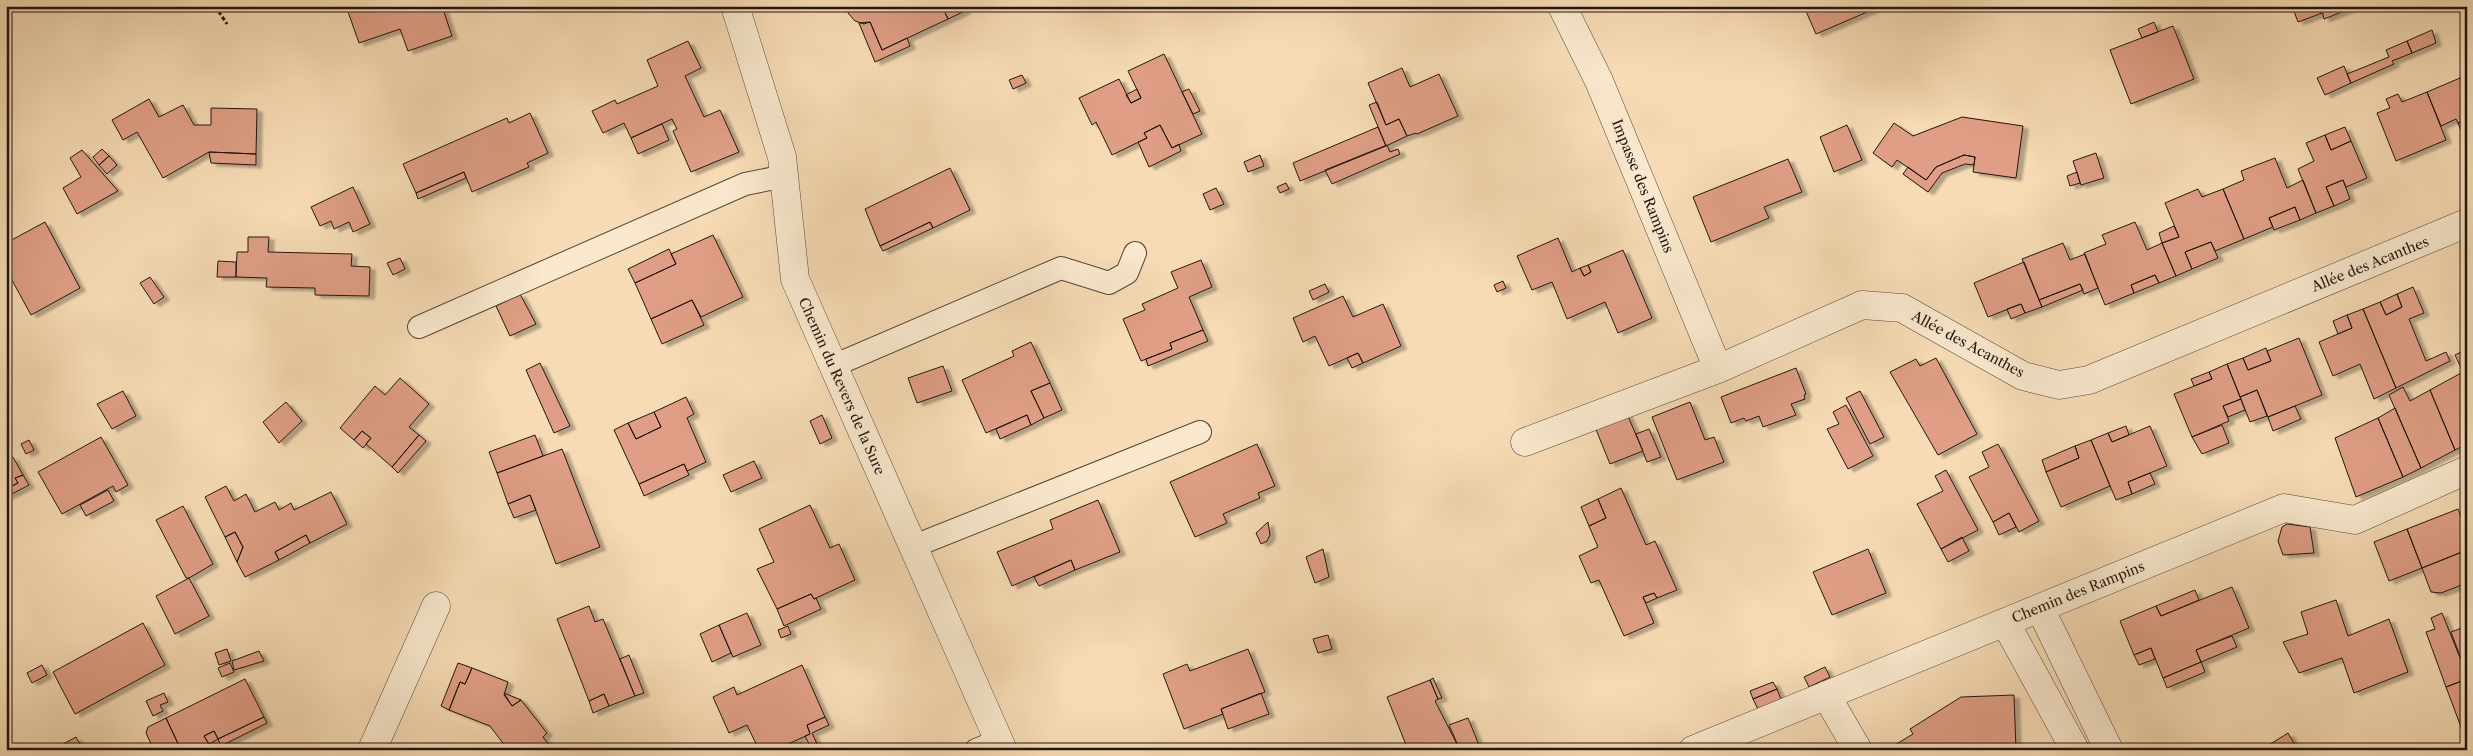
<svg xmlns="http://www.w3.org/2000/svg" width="2473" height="756" viewBox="0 0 2473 756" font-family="'Libre Caslon Text',serif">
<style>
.building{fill:#df9e85;stroke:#211610;filter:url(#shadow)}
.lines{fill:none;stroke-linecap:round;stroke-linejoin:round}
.service-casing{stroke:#564739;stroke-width:24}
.minor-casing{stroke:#564739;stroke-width:29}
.path{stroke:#211610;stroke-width:3;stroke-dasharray:4 2.5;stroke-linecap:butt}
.service{stroke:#f9e8ce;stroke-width:22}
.minor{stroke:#f9e8ce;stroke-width:28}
.labels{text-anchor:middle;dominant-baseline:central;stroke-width:4;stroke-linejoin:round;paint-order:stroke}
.street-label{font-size:14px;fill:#211610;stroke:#f9e8ce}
</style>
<defs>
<filter id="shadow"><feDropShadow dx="5.5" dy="3" stdDeviation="1" flood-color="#0004"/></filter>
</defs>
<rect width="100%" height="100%" fill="#f6dbb4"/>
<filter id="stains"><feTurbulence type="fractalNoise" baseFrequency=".004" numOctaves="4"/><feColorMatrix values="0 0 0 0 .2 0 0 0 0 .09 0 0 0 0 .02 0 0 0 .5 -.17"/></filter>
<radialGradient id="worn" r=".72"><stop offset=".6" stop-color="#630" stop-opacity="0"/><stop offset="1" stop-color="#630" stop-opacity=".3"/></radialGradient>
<path class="building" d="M346,6H442L452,36L408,51L400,29L359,43Z
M848,6H942L948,19L882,50L870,22L864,24L855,21L848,13Z
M942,6H963L965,11L948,19Z
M1812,6H1881L1816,34L1805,9Z
M2292,6H2321L2322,13L2298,22Z
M2321,6H2357L2324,19Z
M870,22L882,50L907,38L910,46L875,62L859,23Z
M2154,22L2158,32L2142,38L2138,29Z
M2173,26L2194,79L2131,104L2110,50Z
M2432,30L2436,43L2412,53L2407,41Z
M688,41L701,68L685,76L704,117L720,110L739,152L691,172L673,131L677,129L672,119L631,138L624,123L603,133L592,111L615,100L617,104L658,86L647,60Z
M2407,41L2412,53L2392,61L2394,64L2351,83L2347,74L2389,57L2386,50Z
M1164,54L1202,134L1172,148L1160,125L1144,133L1147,138L1112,155L1096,122L1092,125L1079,98L1119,79L1131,103L1141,98L1128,71Z
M2344,66L2351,83L2325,95L2317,78Z
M1402,68L1410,87L1439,74L1458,116L1417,134L1416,133L1407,136L1399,119L1386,125L1368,83Z
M1022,75L1026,83L1013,89L1009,80Z
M2467,75V120L2458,123L2456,119L2441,126L2427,92Z
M1137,89L1141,98L1131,103L1126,95Z
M1189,89L1200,111L1193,114L1182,92Z
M2427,92L2446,140L2396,161L2377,113L2390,108L2386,99L2398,94L2402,102Z
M149,99L159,117L183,105L194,125H211V108L257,109L256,154L209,152L163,178L137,132L123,140L112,120Z
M1377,102L1386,125L1399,119L1407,136L1386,146L1369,105Z
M530,113L548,153L527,163L529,167L472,192L464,172L416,193L403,164L507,118L509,123Z
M1962,117L2023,126L2016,178L1973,172L1975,157L1964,155L1936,167L1926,180L1897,160L1892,167L1873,153L1894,123L1913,136Z
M2467,120V131L2462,133L2458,123Z
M662,124L669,140L638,154L631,138Z
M1160,125L1172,148L1179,144L1181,151L1149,167L1138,142L1147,138L1144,133Z
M1847,125L1862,160L1834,172L1820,137Z
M1378,127L1386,146L1300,181L1293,163Z
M2345,127L2351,141L2331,150L2325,135Z
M2325,135L2331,150L2351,141L2367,178L2346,187L2343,180L2326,187L2334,206L2316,213L2298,169L2314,161L2306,143Z
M1387,145L1390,152L1398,149L1400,154L1332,184L1325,170Z
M102,149L109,156L99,165L93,157Z
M82,150L118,191L77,214L63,188L81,177L70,158Z
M209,152L256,154V165L211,163Z
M2096,153L2104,178L2081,185L2073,161Z
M1260,155L1264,166L1248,172L1244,162Z
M1964,155L1975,157L1974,165L1965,164L1942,173L1928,192L1903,174L1908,167L1926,180L1936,167Z
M109,156L117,165L107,174L99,165Z
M2275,158L2287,188L2303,180L2316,213L2300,220L2295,207L2269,218L2273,227L2244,239L2223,189L2244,180L2241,171Z
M1788,159L1802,192L1764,207L1769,218L1711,242L1693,197Z
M950,168L970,210L933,228L930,222L880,246L865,209Z
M464,172L466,178L418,199L416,193Z
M2077,172L2080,183L2070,186L2067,176Z
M2343,180L2350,199L2334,206L2326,187Z
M1286,183L1289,189L1280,193L1277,187Z
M353,187L370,224L353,232L349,222L334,229L331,221L320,226L311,207Z
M1216,188L1224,204L1210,210L1203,194Z
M2198,189L2202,197L2223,189L2244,239L2215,251L2211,242L2185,252L2192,269L2176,276L2162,243L2179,237L2165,203Z
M2295,207L2300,220L2274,230L2269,218Z
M45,222L80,288L31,315L6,269V243Z
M930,222L933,228L883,251L880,246Z
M2135,222L2147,250L2162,243L2176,276L2159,283L2155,275L2131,285L2134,293L2105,305L2084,253L2106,244L2102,235Z
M2174,226L2179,237L2162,243L2159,233Z
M713,235L743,297L701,317L692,300L651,319L635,283L676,264L671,254Z
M248,237H269L268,252L352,254L351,266L370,267L369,296L315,295V288L266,287L267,278L236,277L237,252H248Z
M1558,238L1572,272L1580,268L1584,276L1591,272L1588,265L1623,250L1652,318L1618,333L1605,302L1567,319L1552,282L1532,290L1517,256Z
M2211,242L2218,258L2192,269L2185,252Z
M2063,243L2070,260L2085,254L2098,288L2084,294L2080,284L2039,300L2022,259Z
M669,249L676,264L635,283L628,269Z
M400,258L405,269L393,275L387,263Z
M1201,260L1212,287L1189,297L1203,330L1170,343L1172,349L1141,361L1123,319L1145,310L1142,304L1178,288L1171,272Z
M218,261L236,262V277H217Z
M2024,262L2042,307L2025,313L2021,304L1988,317L1974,283Z
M1588,265L1591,272L1584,276L1580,268Z
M2155,275L2159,283L2134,293L2131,285Z
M150,277L164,297L154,304L140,283Z
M1503,281L1506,288L1497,292L1494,285Z
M1325,284L1329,292L1313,300L1309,291Z
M2080,284L2083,290L2042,307L2039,300Z
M2413,287L2424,313L2409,319L2426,361L2446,352L2450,361L2396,388L2363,309L2380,302L2386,315L2402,307L2397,294Z
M520,294L536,324L510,336L496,306Z
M2397,294L2402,307L2386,315L2380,302Z
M1343,296L1353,317L1383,304L1401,346L1363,363L1358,353L1329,366L1315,336L1303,342L1293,318Z
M692,300L704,325L662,344L651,319Z
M2021,304L2025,313L2011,319L2007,309Z
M2363,309L2396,388L2374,399L2360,364L2333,376L2319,342L2352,328L2347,315Z
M2347,315L2352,328L2338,334L2333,321Z
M1203,330L1208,341L1148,366L1146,359L1172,349L1170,343Z
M2299,338L2322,395L2268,417L2257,390L2240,397L2227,364L2243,358L2248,370L2271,361L2267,351Z
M1031,342L1050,383L1031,391L1044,418L1031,425L1027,415L986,433L962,380L1014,356L1012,351Z
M2266,348L2271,361L2248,370L2243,358Z
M2467,349V370L2463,372L2455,355Z
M1358,353L1363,363L1352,368L1347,358Z
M1936,358L1977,434L1938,455L1890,372L1916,359L1920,366Z
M540,363L570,426L554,433L526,370Z
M2227,364L2241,399L2223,406L2229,421L2192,437L2174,394L2212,379L2209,372Z
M943,366L952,391L917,403L908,378Z
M1796,368L1806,394L1804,395L1805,399L1791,404L1796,415L1763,427L1759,416L1746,421L1744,418L1731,423L1721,397Z
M2209,372L2212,379L2194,386L2191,379Z
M2463,372L2467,381V444L2455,450L2430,390Z
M400,378L429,404L409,427L419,435L392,467L366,444L371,438L362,431L354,440L340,428L375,386L385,395Z
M1050,383L1062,410L1044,418L1031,391Z
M2403,387L2410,401L2430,390L2455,450L2421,468L2389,395Z
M2257,390L2267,416L2250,422L2240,397Z
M123,391L136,416L112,429L97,404Z
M1860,391L1884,437L1870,444L1846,398Z
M686,397L694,414L687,418L706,462L687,471L684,464L639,484L614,430L628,423L636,439L661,427L654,412Z
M2241,399L2245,410L2228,417L2223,406Z
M286,402L302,421L279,443L263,422Z
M1690,402L1705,440L1714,437L1724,462L1677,480L1652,417Z
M1846,405L1873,456L1848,469L1827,429L1839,424L1833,412Z
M2295,406L2301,419L2273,431L2268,417Z
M2395,408L2421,468L2403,477L2378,418Z
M654,412L661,427L636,439L628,423Z
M1627,414L1643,451L1610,464L1595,427Z
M822,415L832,438L820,444L810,421Z
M1027,415L1031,425L1000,439L996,429Z
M2378,418L2403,477L2356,497L2335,438Z
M2222,425L2229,443L2202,454L2192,437Z
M2126,426L2129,435L2112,442L2108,433Z
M2150,426L2167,466L2128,482L2132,494L2116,500L2091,440L2108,433L2112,442Z
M1649,429L1661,457L1647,462L1636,434Z
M362,431L371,438L363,448L354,440Z
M419,435L426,441L398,473L392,467Z
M535,435L543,456L497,473L489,452Z
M101,437L128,485L116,492L113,486L62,514L38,472Z
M29,440L34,450L26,454L21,444Z
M2091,440L2110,486L2061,507L2046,472L2079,458L2075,446Z
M1257,444L1275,486L1258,493L1260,498L1223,514L1227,523L1195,537L1170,482Z
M1998,444L2039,521L2019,532L2009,513L1993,522L1969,477L1989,467L1982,452Z
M2075,446L2079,458L2046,472L2042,460Z
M562,449L600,547L556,564L530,495L508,504L497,473Z
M13,457L23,475L15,478L18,483L6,489V461Z
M754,461L762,478L731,492L723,475Z
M684,464L689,475L644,496L639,484Z
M1946,470L1978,530L1941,549L1917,504L1943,491L1935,476Z
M2150,473L2155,484L2132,494L2128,482Z
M23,475L29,485L6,497V489L18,483L15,478Z
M226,486L234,501L246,494L255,512L275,502L279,510L291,503L294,510L331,492L347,524L310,543L306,535L275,552L279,560L245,577L237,562L243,547L235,532L225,537L205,497Z
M1621,488L1646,545L1655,541L1677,590L1657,598L1654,593L1643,597L1654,623L1624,636L1599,580L1591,583L1579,556L1598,547L1589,526L1606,518L1598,499Z
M108,490L114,501L86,516L80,505Z
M530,495L536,510L514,518L508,504Z
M1598,499L1606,518L1589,526L1581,507Z
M1098,500L1120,552L1075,570L1071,560L1012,586L997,552L1053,529L1050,520Z
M810,505L830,548L839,544L855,580L814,599L811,594L777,609L757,569L774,562L759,529Z
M183,506L213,564L189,578H186L156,520Z
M2458,509L2467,531V550L2422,568L2407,529Z
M2009,513L2016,527L1999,535L1993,522Z
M1268,522L1270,535L1267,541L1261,544L1256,533Z
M2287,524L2310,527L2314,553L2283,555L2278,541L2282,527Z
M2407,529L2422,568L2389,581L2374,542Z
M235,532L243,547L237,562L225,537Z
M306,535L310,543L279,560L275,552Z
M1962,537L1969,551L1948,562L1941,549Z
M1323,549L1329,577L1315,583L1306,557Z
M1868,549L1886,593L1832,615L1813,572Z
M2467,550V583L2441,593L2431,592L2422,568Z
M1071,560L1075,570L1039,586L1034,577Z
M189,578L209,616L175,634L156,596Z
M2232,587L2249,628L2196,650L2201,662L2163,678L2151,648L2134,655L2120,621L2156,606L2161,616Z
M2195,590L2199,600L2161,616L2156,606Z
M1654,593L1657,598L1646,603L1643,597Z
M811,594L814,599L816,598L821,609L784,626L777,609Z
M2336,600L2348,636L2389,619L2408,672L2354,693L2342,658L2299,673L2283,642L2308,634L2301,612Z
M589,606L595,622L603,619L635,696L609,706L604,694L589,701L557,619Z
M747,613L761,645L733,657L719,625Z
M2442,613L2467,675V679L2446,687L2426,632L2435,629L2431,618Z
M143,623L165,665L75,714L53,672Z
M719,625L731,653L712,662L700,634Z
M788,626L791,634L781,638L778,630Z
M2462,628L2467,641V675L2451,632Z
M1328,635L1332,649L1318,653L1313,639Z
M2232,636L2237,647L2201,662L2196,650Z
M2151,648L2155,659L2139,665L2134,655Z
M227,649L231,661L219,665L215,653Z
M1248,649L1265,692L1221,709L1223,714L1184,729L1163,674L1187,664L1190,671Z
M259,651L264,661L234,670L232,661Z
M629,655L644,693L635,696L620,659Z
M2201,662L2205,672L2167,688L2163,678Z
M230,663L234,672L222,677L218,668Z
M458,663L472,668L465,684L460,682L449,710L441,706Z
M42,665L47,675L32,683L27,673Z
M802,665L825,717L807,725L810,734L775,750H759L747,725L729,733L713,697L734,687L737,695Z
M1825,667L1830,677L1809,687L1804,677Z
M472,668L508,682L504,695L512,706L521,700L547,733L543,737L553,750H508L490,726L449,710L460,682L465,684Z
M1433,678L1442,698L1438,699L1430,680Z
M245,679L264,717L218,739L214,731L204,736L209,744L198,750H181L166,718Z
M1430,680L1438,699L1435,701L1460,750H1408L1387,697Z
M2464,680L2467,687V743L2446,687Z
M1773,682L1777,689L1753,699L1750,691Z
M1777,689L1781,699L1758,709L1753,699Z
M164,693L168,702L160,705L163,711L153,716L146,701Z
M504,693L521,700L512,706Z
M1261,693L1269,714L1228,729L1221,709Z
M604,694L609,706L593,713L589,701Z
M2014,695L2016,750L1890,748L1913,734L1910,729L1961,697Z
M264,717L267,723L221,746L218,739Z
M825,717L829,725L812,733L818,746L811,748L805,736L810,734L807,725Z
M166,718L181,750H154L146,733L148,727Z
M1468,718L1481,750H1460L1449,725Z
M214,731L218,739L209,744L204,736Z
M2288,733L2298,750H2261Z
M76,737L83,750H52Z"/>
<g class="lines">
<defs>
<path id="service" d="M419,327L745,184L785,176
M833,366L1061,268L1109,283L1127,273L1135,253
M912,547L1200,432
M976,750L998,741"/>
<path id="minor" d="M735,6L782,157L795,279L1003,750
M1562,6L1599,81L1718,369
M1525,442L1718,369L1862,305L1902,308L2023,376L2059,385L2089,380L2467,223
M2040,608L2109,750
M2005,622L2075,750
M1826,695L1858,750
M372,750L436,606
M1693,750L2284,508L2355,520L2467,470"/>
</defs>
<use href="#service" class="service-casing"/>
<use href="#minor" class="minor-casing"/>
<path class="path" d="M215,6L227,24"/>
<use href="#service" class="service"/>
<use href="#minor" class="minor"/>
</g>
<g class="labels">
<g class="street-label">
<text transform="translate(1643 186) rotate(68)">Impasse des Rampins</text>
<text transform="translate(2370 264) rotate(-22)">Allée des Acanthes</text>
<text transform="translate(1968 344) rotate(28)">Allée des Acanthes</text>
<text transform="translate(842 386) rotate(66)">Chemin du Revers de la Sure</text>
<text transform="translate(2078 592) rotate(-22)">Chemin des Rampins</text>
</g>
</g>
<rect width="2473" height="756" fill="none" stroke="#f6dbb4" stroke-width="25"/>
<rect x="8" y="8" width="2458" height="741" fill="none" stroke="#211610" stroke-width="2.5"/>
<rect x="12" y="12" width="2448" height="731" fill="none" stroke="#211610"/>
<rect width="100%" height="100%" filter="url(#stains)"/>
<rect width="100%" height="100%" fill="url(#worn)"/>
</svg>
